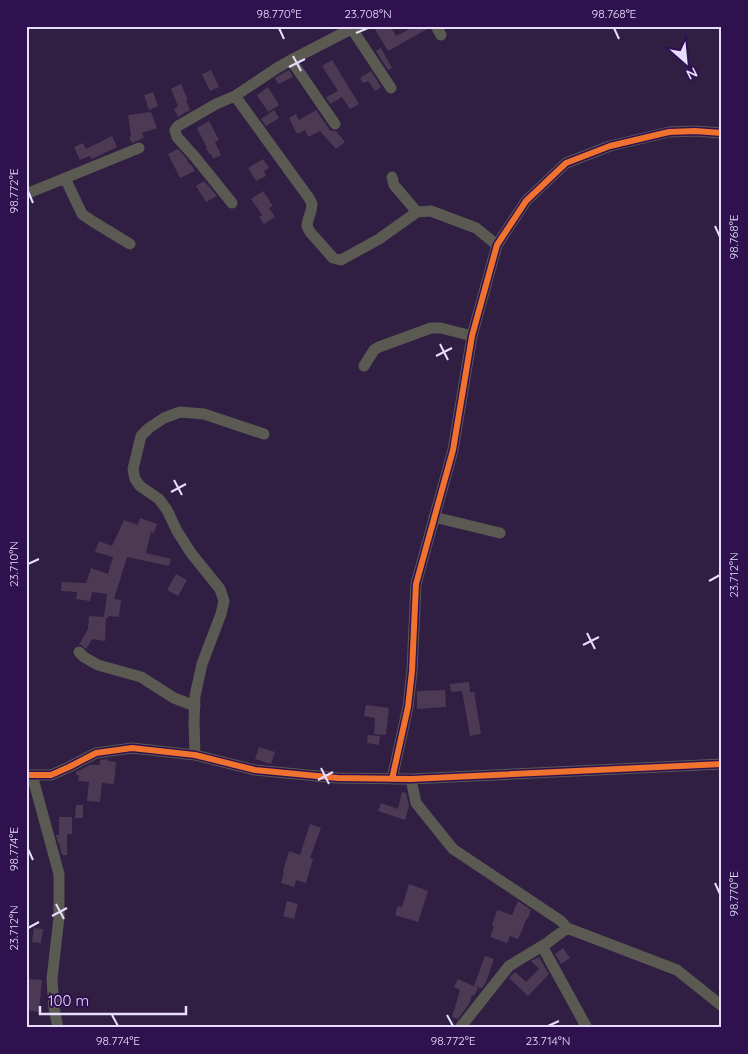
<svg xmlns="http://www.w3.org/2000/svg" width="748" height="1054" viewBox="0 0 748 1054" font-family="Quicksand,sans-serif">
<style>
.building{fill:#4c3a55}
.lines{fill:none;stroke-linecap:round;stroke-linejoin:round}
.minor{stroke:#5a5a52;stroke-width:11}
.cycleway-casing{stroke:#2f1150;stroke-width:9}
.cycleway{stroke:#ef722f;stroke-width:6}
.ticks{fill:none;stroke:#e7ddfc;stroke-width:2}
.neatline{fill:none;stroke:#e7ddfc;stroke-width:2}
.ticks-label{font-size:12px;text-anchor:middle;fill:#e7ddfc}
</style>
<rect width="100%" height="100%" fill="#301f42"/>
<path class="building" d="M373,26H390L396,36L410,29L408,26H429V28L388,51Z
M381,48L392,68L388,70L376,51Z
M332,60L359,104L350,109L342,97L330,104L326,97L338,91L322,66Z
M211,70L219,87L210,91L202,74Z
M289,70L293,77L278,84L275,78Z
M371,71L381,87L375,91L368,81L363,83L360,78Z
M181,84L188,100L186,101L190,110L178,117L174,109L178,106L171,89Z
M268,87L279,105L268,112L257,95Z
M153,92L158,106L149,110L144,95Z
M274,110L279,118L266,126L261,119Z
M316,110L329,129L332,131H336L345,142L336,149L320,131L308,137L305,130L297,134L289,118L296,114L299,120Z
M151,112L157,128L142,133L144,138L132,143L129,137L131,136L128,115Z
M209,121L219,140L215,142L221,155L213,159L211,154L210,155L206,148H207L197,128Z
M112,136L117,147L92,159L90,156L80,160L74,147L83,143L86,149Z
M178,149L186,158L190,165L191,164L192,166L195,171L180,178L168,154Z
M263,159L269,168L264,171L266,176L256,181L248,168Z
M204,181L217,196L206,202L196,186Z
M263,191L273,206L269,208L275,217L264,224L259,217L262,215L251,199Z
M140,518L157,524L154,533L151,532L147,548L146,553L171,559L169,566L127,557L114,599L121,600L119,617L109,616L108,618H106L105,641L92,639L86,649L81,645H79L88,629L89,616L104,617L107,594L92,592L90,601L76,599L77,592L61,591L62,582L86,583L91,568L108,574L113,557L95,552L99,541L112,546L124,520L138,525Z
M176,574L187,580L178,596L167,590Z
M469,682L470,692H474L481,734L470,736L462,691L451,692L450,684Z
M445,690L446,707L417,709V691Z
M366,705L389,708L386,735L374,734L375,718L364,716Z
M368,735L380,736L379,745L367,743Z
M259,747L275,752L271,764L255,759Z
M108,759V761L116,762L114,784L102,783L100,802L87,801L89,782L78,781L79,775H76V772L90,765H100V760Z
M402,792L406,793L409,806L405,820L378,811L381,803L398,809Z
M76,805H83V818H75Z
M59,817H72V834H67V855H62L59,843H58L56,835H59Z
M310,824L321,828L310,858L313,859L306,883L296,880L294,887L281,883L284,872L283,871L289,851L300,855Z
M409,884L428,891L418,922L395,915L398,906L402,907Z
M287,901L298,904L294,919L283,916Z
M518,901L531,910L528,918H527L518,939L510,936L507,943L490,937L494,926L492,925L497,910L512,915Z
M34,928L43,929L41,943L32,942Z
M563,948L570,958L561,964L555,954Z
M485,956L494,959L486,982L482,988L474,986Z
M539,957L549,974L528,996L509,978L515,972L526,982L539,969L531,961Z
M27,979L42,980L39,1012L26,1010Z
M458,979L478,988L474,996L472,995L469,1004L458,1019L452,1017L460,990L454,987Z"/>
<g class="lines">
<path class="minor" d="M436,26L441,35
M352,29L391,88
M291,60L335,124
M235,96L309,198L312,204L311,211L308,220L307,226L310,232L333,258L341,260L379,239L417,212L431,211L476,228L497,245
M392,177L394,185L417,212
M65,178L82,214L92,221L130,244
M26,194L139,148
M232,203L195,157L177,137L175,130L178,126L216,104L235,96L277,68L291,60L357,26
M364,366L374,350L379,347L431,328H441L472,336
M434,517L500,533
M79,652L84,657L98,665L141,677L174,698L195,706
M195,755L194,722L195,696L202,664L221,614L224,601L220,589L191,553L177,531L167,510L159,499L140,486L135,479L133,469L141,436L149,428L164,418L180,412L204,414L264,434
M26,775H51L69,767L96,753L132,748L195,755L255,770L338,778L411,779L722,764
M32,775L59,874V917L52,979L54,1008L58,1028
M392,779L408,707L412,671L416,584L453,450L472,336L497,245L526,201L566,163L610,146L669,132L695,131L722,133
M411,779L416,803L453,849L561,921L567,928L677,970L722,1006
M542,946L587,1028
M460,1028L509,966L547,943L567,928"/>
<defs>
<path id="cycleway" d="M26,775H51L69,767L96,753L132,748L195,755L255,770L338,778L411,779L722,764
M392,779L408,707L412,671L416,584L453,450L472,336L497,245L526,201L566,163L610,146L669,132L695,131L722,133"/>
</defs>
<use href="#cycleway" class="cycleway-casing"/>
<use href="#cycleway" class="cycleway"/>
</g>
<path class="ticks" d="M279,28L284,39M614,28L619,39M356,33L368,28M293,56L301,71M289,67L305,59M28,191L33,203M715,226L720,237M440,344L448,360M436,356L452,348M174,480L182,495M171,492L186,484M28,564L39,559M709,581L720,575M587,633L595,649M583,645L599,637M321,768L329,784M318,780L333,772M28,849L33,860M715,883L720,894M56,904L64,919M52,916L67,908M28,928L39,922M112,1015L118,1026M447,1015L453,1026M548,1026L559,1021"/>
<rect width="748" height="1054" fill="none" stroke="#2f1150" stroke-width="55"/>
<g transform="translate(686 62) rotate(153)" stroke="#2f1150" stroke-width="4" paint-order="stroke">
<path d="M0-4L9 19L0 12L-9 19Z" fill="#e7ddfc"/>
<text y="-8" font-size="14" font-weight="bold" text-anchor="middle" fill="#e7ddfc">N</text>
</g>
<path d="M40 1006v8h146v-8" fill="none" stroke="#e7ddfc" stroke-width="2.5"/>
<text x="48" y="1006" font-size="15" fill="#e7ddfc" stroke="#2f1150" stroke-width="4" paint-order="stroke">100 m</text>
<rect x="28" y="28" width="692" height="998" class="neatline"/>
<g class="ticks-label">
<text x="279" y="18">98.770°E</text>
<text x="368" y="18">23.708°N</text>
<text x="614" y="18">98.768°E</text>
<text transform="translate(14 191) rotate(-90)" y="4">98.772°E</text>
<text transform="translate(734 237) rotate(-90)" y="4">98.768°E</text>
<text transform="translate(14 564) rotate(-90)" y="4">23.710°N</text>
<text transform="translate(734 575) rotate(-90)" y="4">23.712°N</text>
<text transform="translate(14 849) rotate(-90)" y="4">98.774°E</text>
<text transform="translate(734 894) rotate(-90)" y="4">98.770°E</text>
<text transform="translate(14 928) rotate(-90)" y="4">23.712°N</text>
<text x="118" y="1045">98.774°E</text>
<text x="453" y="1045">98.772°E</text>
<text x="548" y="1045">23.714°N</text>
</g>
</svg>
